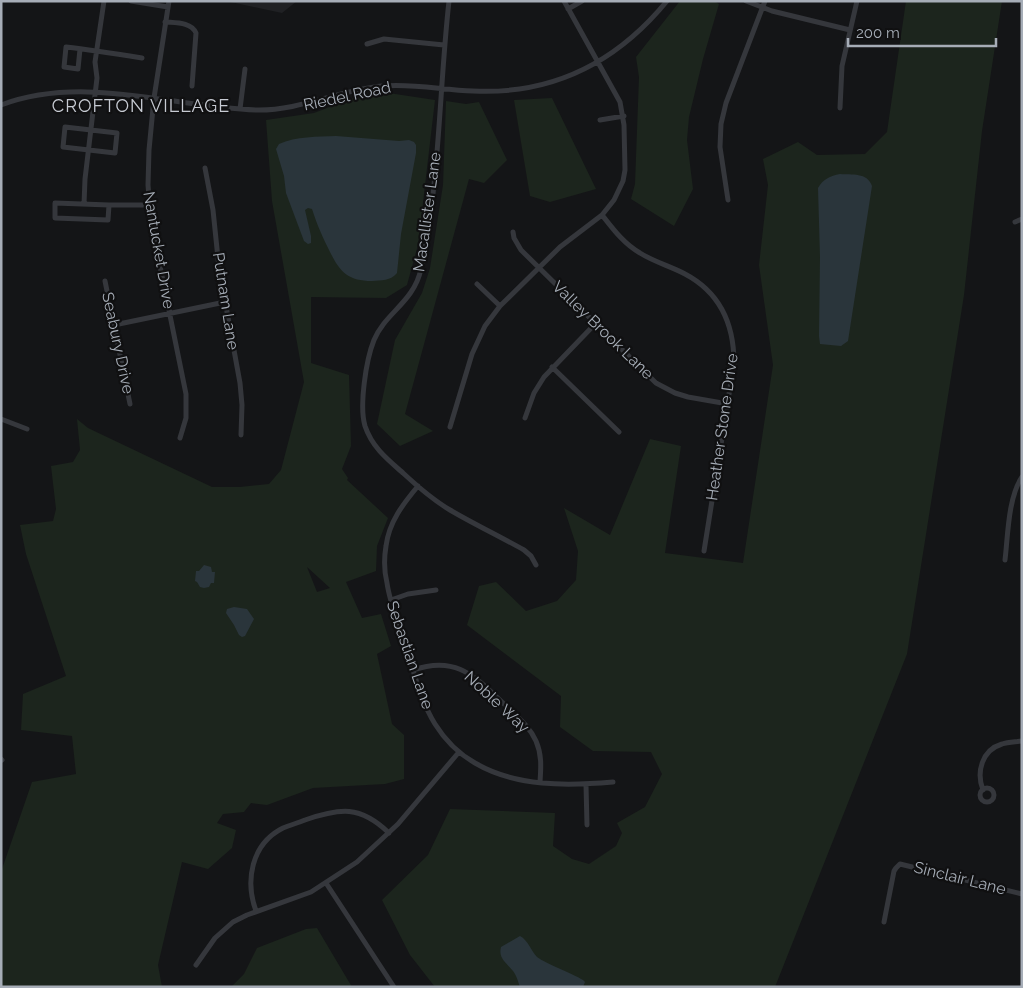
<svg xmlns="http://www.w3.org/2000/svg" width="1023" height="988" viewBox="0 0 1023 988" font-family="Raleway,sans-serif">
<style>
.built{fill:#202124}
.green{fill:#1c251d;fill-rule:evenodd}
.water{fill:#2a353b}
.lines{fill:none;stroke-linecap:round;stroke-linejoin:round}
.minor{stroke:#35373c;stroke-width:5}
.labels{text-anchor:middle;dominant-baseline:central;stroke-width:4.5;stroke-linejoin:round;paint-order:stroke}
.street-label{font-size:16px;fill:#a6adb7;stroke:#101011}
.neighbourhood-label{font-size:18px;letter-spacing:1px;fill:#c7cbd3;stroke:#101011}
</style>
<rect width="100%" height="100%" fill="#141517"/>
<path class="built" d="M226,1H297L282,13Z"/>
<path class="green" d="M680,1H714L719,4L703,59L689,117L687,140L693,189L674,226L631,199L635,184L639,77L636,57Z
M906,1H1002L982,131L964,295L907,654L775,987H435L410,955L382,900L428,855L450,809L555,813L553,846L572,859L589,864L616,846L622,833L617,823L645,807L662,774L651,752L593,751L560,727L561,696L467,625L479,586L496,582L526,611L557,601L576,580L578,551L564,508L610,535L650,439L681,446L665,553L743,563L773,365L759,265L768,185L763,159L798,142L817,155L865,154L887,132Z
M382,92L435,100L418,245L407,285L386,298L311,297V363L349,375L351,446L342,469L348,478L347,480L388,518L377,546L376,571L346,582L362,618L381,614L391,646L377,654L392,724L404,735V779L385,784L313,788L267,805L251,803L244,812L223,814L217,823L236,830L232,848L208,869L182,862L158,965L162,987H1V872L32,782L76,774L72,736L21,730L23,694L66,676L26,554L20,525L53,521L56,509L51,466L73,462L80,450L77,419L88,428L212,487H240L269,484L281,470L304,382L272,201L266,120L314,113L356,97ZM307,567L330,588L317,592Z
M552,98L596,189L550,202L530,196L514,100Z
M446,101L466,104L479,102L507,160L484,183L469,179L405,414L433,431L400,446L377,424L395,340L422,293L430,268L443,185Z
M317,928L352,987H231L244,974L257,948L306,929Z"/>
<path class="water" d="M336,136L399,141L409,140L414,142L416,145V153L401,234L397,273C391,281 381,280 372,281C348,281 340,272 330,252C323,238 317,225 312,209L308,208L305,210L311,236V243L308,244L304,241L286,193L284,176L276,149L279,144C296,136 318,137 336,136Z
M840,174C852,175 867,172 872,186L848,341L841,346L820,344L819,336L820,257L818,188C823,179 830,176 840,174Z
M204,565L211,567L212,572H215L214,583H211L209,587L204,588L200,587L197,582L195,581L196,571H199Z
M234,607L247,609L254,619L245,636L242,637L239,635L234,625L226,613L227,609Z
M520,936C528,940 531,951 537,957C546,964 572,973 583,980L585,982L583,987H520C518,982 517,976 513,971C507,963 498,959 501,947Z"/>
<g class="lines">
<path class="minor" d="M131,1L168,7
M169,1L154,98L149,150L148,185L151,222L186,394V418L180,438
M449,1C439,90 440,181 421,269C414,302 385,313 374,340C366,360 359,406 365,426C372,447 387,459 403,473C417,486 433,500 450,510C474,524 499,536 524,550L531,556L536,565
M746,1L772,11L850,30
M568,9L582,1
M165,22C176,23 191,22 196,33L192,86
M367,44L384,39L444,45
M80,49L78,69L64,67L66,47C92,50 117,54 142,58
M1,105C84,74 171,107 256,110C300,111 339,90 382,86C413,83 442,90 473,91C553,95 617,62 667,1
M840,108L842,66L857,1
M240,109L245,69
M600,120L624,116
M65,127L117,133L115,153L63,147Z
M205,168L213,210L219,268L240,383L242,405L241,435
M728,200L720,147L721,124L726,103L765,1
M84,204L85,179L97,78L95,62L104,1
M109,205L55,203V218L108,220L109,205H149
M602,215C613,229 624,244 640,253C654,262 670,266 685,274C721,293 734,325 734,363L704,551
M1015,222L1022,219
M513,232L514,238L521,250L656,383L675,393L688,397L728,404
M105,281L130,404
M477,284L500,306
M114,325L225,302
M552,367L619,432
M525,418L534,393L544,377L595,324
M1,419L27,429
M450,427L472,354L485,326L500,306L560,247L602,215L614,200L623,181L625,170L624,125L620,102L564,1
M418,486C403,504 389,522 386,546C384,558 384,571 387,583C390,604 399,625 405,645C414,671 420,700 435,724C445,740 459,754 475,763C516,787 567,786 613,782
M1005,560C1008,535 1008,498 1022,477
M391,600L408,594L436,590
M413,670C456,655 474,676 503,703C515,715 529,725 536,741C542,755 541,767 540,782
M1,759L2,760
M586,785L587,825
M980 795a7 7 0 1 1 14 0a7 7 0 1 1-14 0Z
M983,790C976,772 982,750 1002,744C1008,742 1015,742 1022,741
M326,883L394,987
M256,911C245,881 251,844 283,828C290,825 298,823 305,820C340,808 360,805 389,833
M884,922L894,871L896,868L900,864L1022,894
M196,965L215,938L233,922L247,915L311,892L357,862L398,824L459,752"/>
</g>
<g class="labels">
<g class="street-label">
<text transform="translate(347 96) rotate(-12)">Riedel Road</text>
<text transform="translate(427 212) rotate(-82)">Macallister Lane</text>
<text transform="translate(159 250) rotate(80)">Nantucket Drive</text>
<text transform="translate(226 301) rotate(81)">Putnam Lane</text>
<text transform="translate(603 330) rotate(44)">Valley Brook Lane</text>
<text transform="translate(118 343) rotate(78)">Seabury Drive</text>
<text transform="translate(722 427) rotate(-82)">Heather Stone Drive</text>
<text transform="translate(410 655) rotate(71)">Sebastian Lane</text>
<text transform="translate(497 702) rotate(43)">Noble Way</text>
<text transform="translate(960 878) rotate(14)">Sinclair Lane</text>
</g>
<g class="neighbourhood-label">
<text x="141" y="105">CROFTON VILLAGE</text>
</g>
</g>
<rect width="1023" height="988" fill="none" stroke="#a6adb7" stroke-width="5"/>
<path d="M848 38v8h148v-8" fill="none" stroke="#a6adb7" stroke-width="2.5"/>
<text x="856" y="38" font-size="15" fill="#a6adb7" stroke="#101011" stroke-width="4" paint-order="stroke">200 m</text>
</svg>
